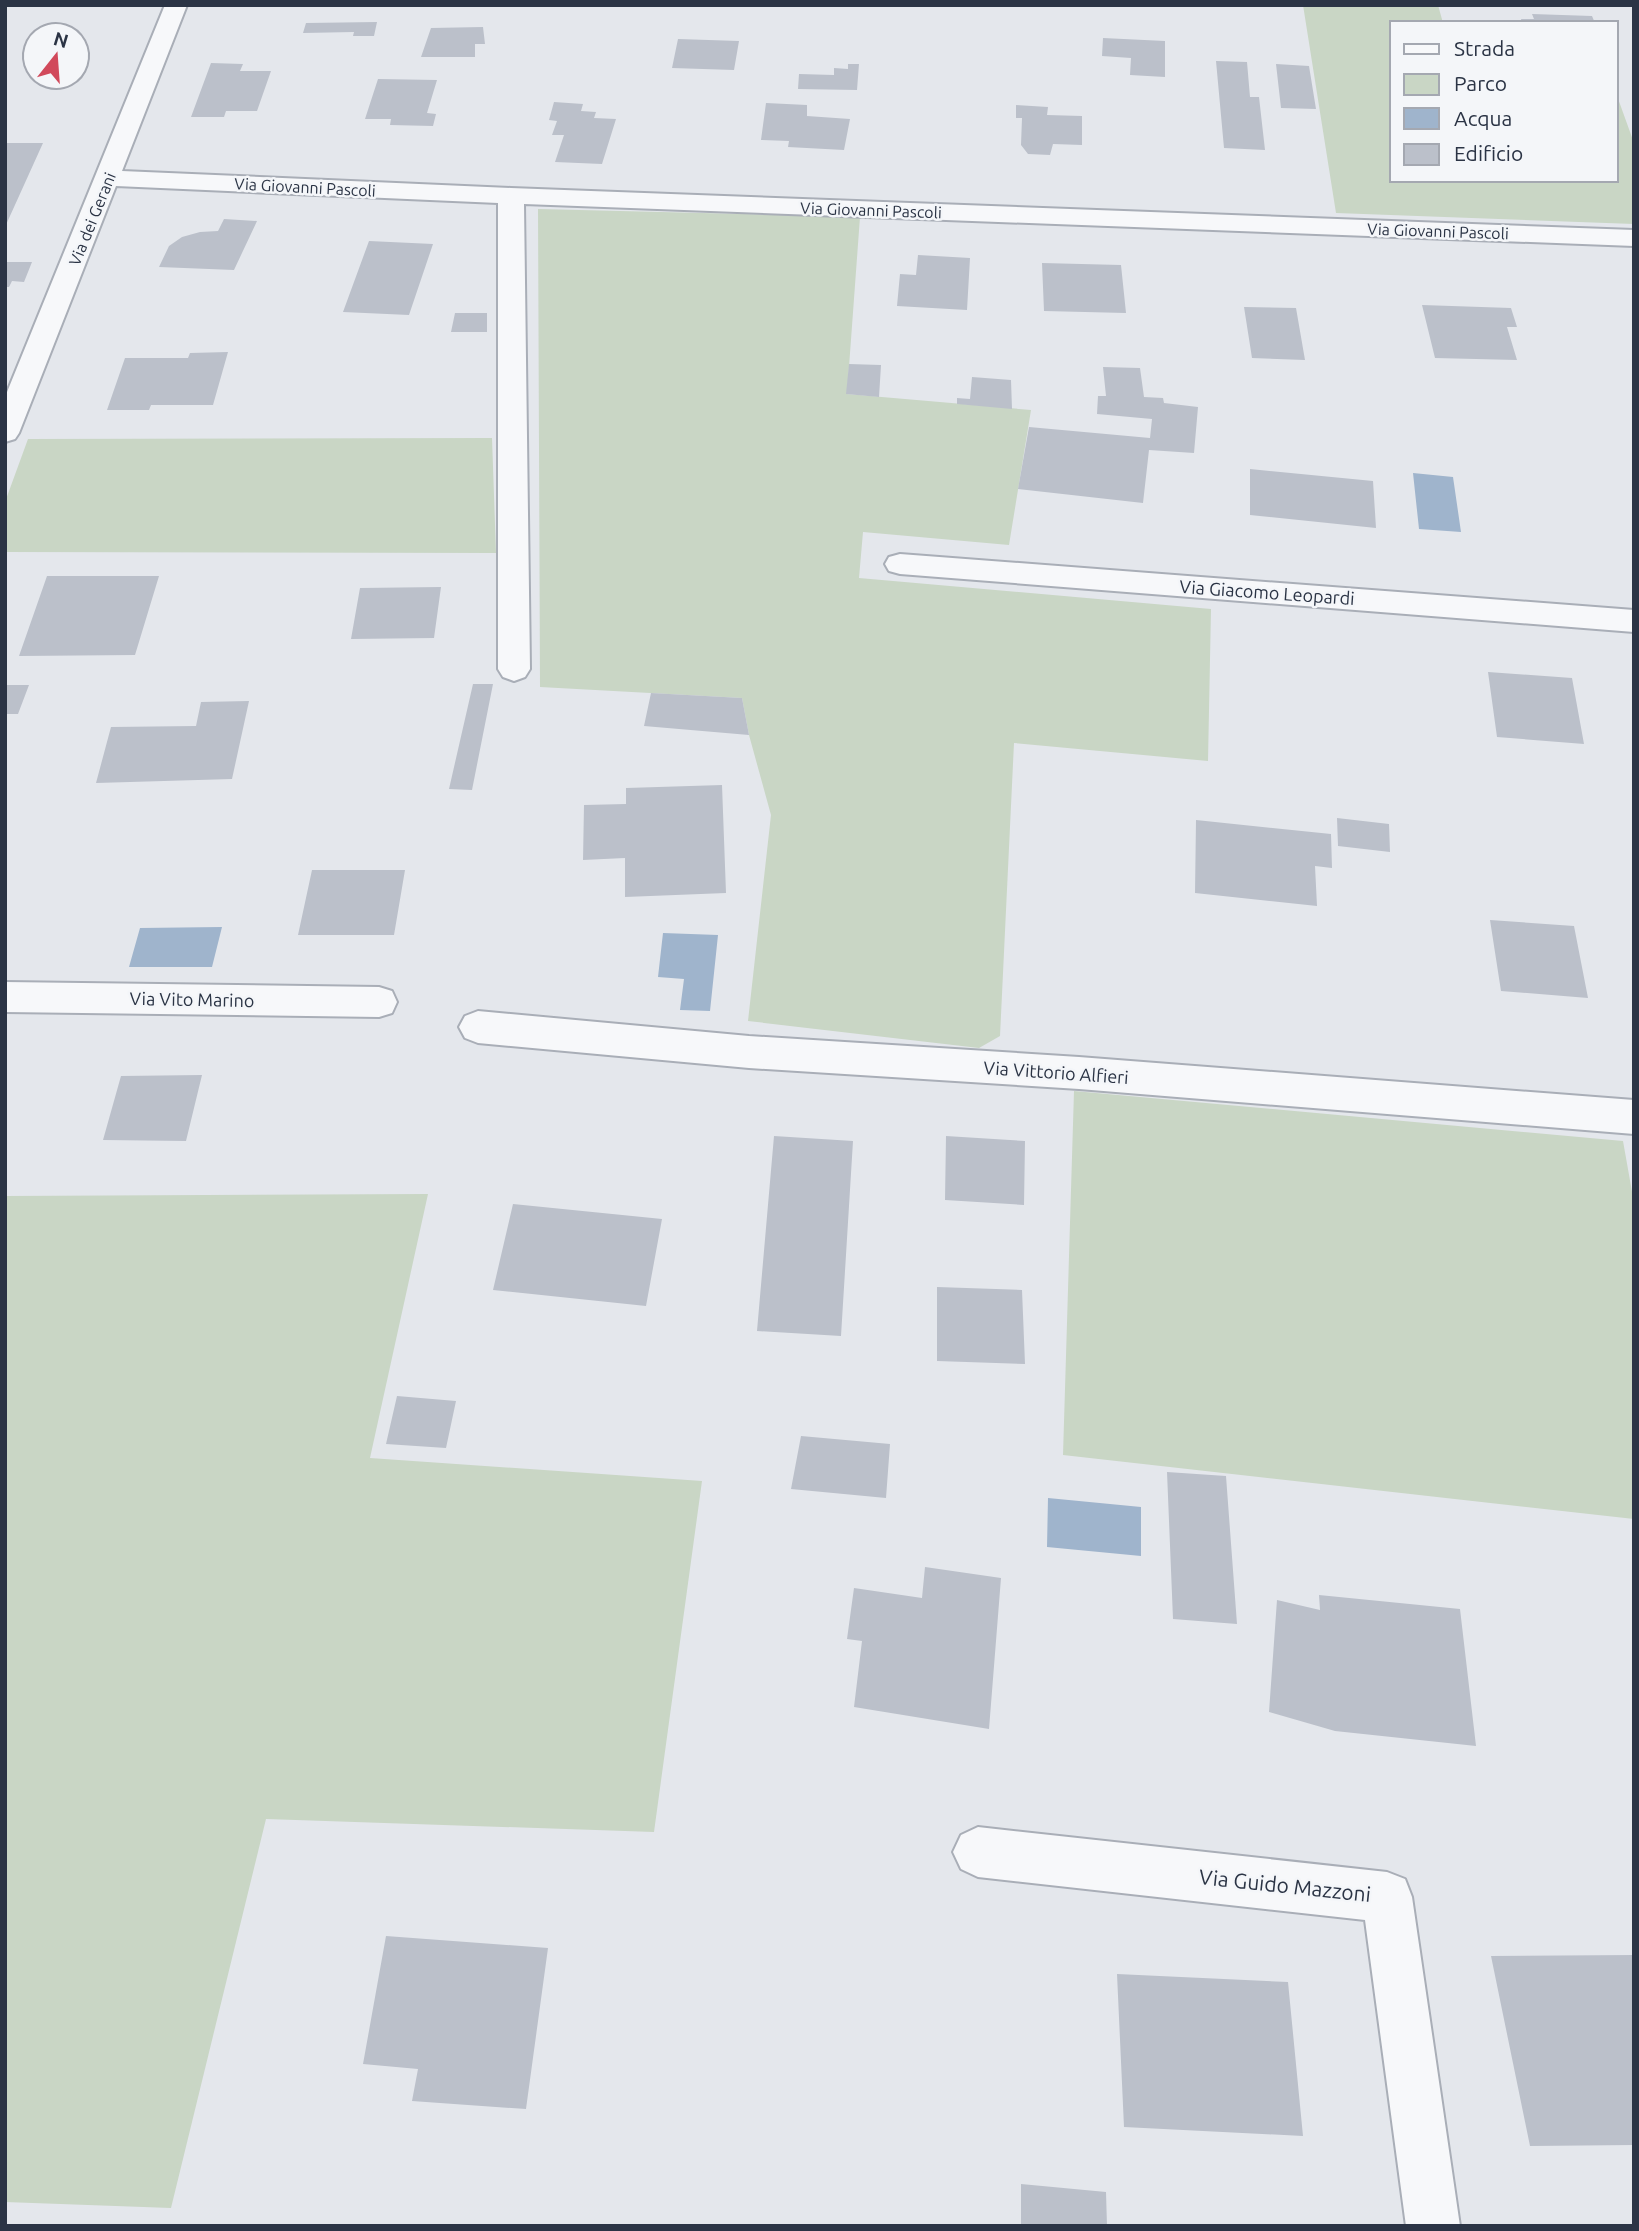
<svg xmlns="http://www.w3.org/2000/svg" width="1639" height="2231" viewBox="0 0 1639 2231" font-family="Ubuntu,sans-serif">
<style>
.green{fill:#c9d6c5}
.water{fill:#9fb4cc}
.building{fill:#bbc0ca}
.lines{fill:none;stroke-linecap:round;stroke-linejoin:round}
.street-casing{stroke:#a9aeb7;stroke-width:4}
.street{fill:#f7f8fa;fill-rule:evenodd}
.labels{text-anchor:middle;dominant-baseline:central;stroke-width:5;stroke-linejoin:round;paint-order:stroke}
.far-street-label{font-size:16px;fill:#2b3445;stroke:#f4f6f9}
.street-label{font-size:18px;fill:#2b3445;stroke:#f4f6f9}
.near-street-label{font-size:21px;fill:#2b3445;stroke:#f4f6f9}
</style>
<rect width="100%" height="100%" fill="#e4e7ec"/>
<path class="green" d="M1303,5H1438L1443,23H1392V180H1616V93L1634,143V224L1336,213Z
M538,209L860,217L847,394L1031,410L1009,545L863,532L859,578L1211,609L1208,761L1014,743L1000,1036L979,1048L748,1021L771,815L749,735L742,698L540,687Z
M492,438L496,553L5,552V502L28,439Z
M1074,1091L1623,1141L1634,1203V1519L1063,1455Z
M428,1194L370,1458L702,1481L654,1832L266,1819L171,2208L5,2202V1196Z"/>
<path class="water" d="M1413,473L1453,477L1461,532L1419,529Z
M222,927L212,967H129L140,928Z
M663,933L718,935L710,1011L680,1010L684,979L658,977Z
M1048,1498L1141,1507V1556L1047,1547Z"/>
<path class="building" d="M1532,14L1592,16L1595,23H1522L1521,19H1534Z
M377,22L374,36H353L354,32L303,33L306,23Z
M483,27L485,44H475V57H421L431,28Z
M1103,38L1165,41V77L1130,75L1131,58L1102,56Z
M678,39L739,41L734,70L672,68Z
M1216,61L1247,62L1250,97H1259L1265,150L1224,148Z
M211,63L243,64L240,71H271L257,111H226L224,117H191Z
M848,64H859L857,90L798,89L799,74L834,75V68L848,69Z
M1276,64L1309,66L1316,109L1281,108Z
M378,79L437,80L427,113L436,114L433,126L390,125L391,119H365Z
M554,102L583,104L581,111L596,112L594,118L616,119L602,164L555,162L564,135H552L557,121L549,120Z
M766,103L807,105V116L850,119L844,150L788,147L789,141L761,140Z
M1016,105L1048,107L1047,115L1082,116V145L1053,144L1050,155L1028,154L1021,145L1022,118H1016Z
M5,143H43L5,227Z
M224,219L257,221L234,270L159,267L169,246L182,237L200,232L218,231Z
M369,241L433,244L409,315L343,312Z
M918,255L970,258L967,310L897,306L900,274L916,275Z
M5,262H32L24,282L12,281L9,287H5Z
M1042,263L1121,265L1126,313L1044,311Z
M1422,305L1511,308L1517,327H1507L1517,360L1435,358Z
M1244,307L1296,308L1305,360L1252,358Z
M455,313H487V332H451Z
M228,352L213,405H151L149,410H107L125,358H188L190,353Z
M849,364L881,365L879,397L846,394Z
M1103,367L1140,368L1144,397L1163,398L1164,403L1198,407L1194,453L1149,450L1143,503L1018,489L1029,427L1150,438L1152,419L1097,414L1098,396H1106Z
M972,377L1011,380L1012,409L957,404V398L970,399Z
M1250,469L1373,481L1376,528L1250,515Z
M47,576H159L135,655L19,656Z
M441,587L434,638L351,639L360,588Z
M1488,672L1572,678L1584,744L1497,737Z
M473,684H493L472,790L449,789Z
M5,685H29L18,714H5Z
M651,693L742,698L749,735L644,726Z
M249,701L232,779L96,783L111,727L196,726L201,702Z
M722,785L726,893L625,897V858L583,860L584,805L626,804V788Z
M1337,818L1389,824L1390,852L1338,846Z
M1196,820L1331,834L1332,868L1315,866L1317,906L1195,893Z
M312,870H405L394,935H298Z
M1490,920L1574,926L1588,998L1501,991Z
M202,1075L186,1141L103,1140L121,1076Z
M774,1136L853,1141L841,1336L757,1331Z
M946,1136L1025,1141L1024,1205L945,1200Z
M513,1204L662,1219L646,1306L493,1290Z
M937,1287L1022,1290L1025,1364L937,1361Z
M397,1396L456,1401L446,1448L386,1444Z
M801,1436L890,1444L886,1498L791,1489Z
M1167,1472L1226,1476L1237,1624L1173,1619Z
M925,1567L1001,1578L989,1729L854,1707L862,1641L847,1639L854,1588L922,1598Z
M1319,1595L1460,1609L1476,1746L1335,1731L1269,1712L1277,1600L1320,1610Z
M386,1936L548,1948L526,2109L412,2101L418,2069L363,2064Z
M1634,1955V2145L1530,2146L1491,1956Z
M1117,1974L1288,1982L1303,2136L1124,2127Z
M1021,2184L1106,2192L1107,2226H1021Z"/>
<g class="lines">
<defs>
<path id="street" d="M165,5H187L122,171L511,188L1634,230V246L524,204L530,669L525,677L514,681L503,677L498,669V203L116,186L19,433L15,439L5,442V397Z
M900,554L1634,610V632L900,574L889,571L885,564L889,557Z
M5,982L379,987L392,991L397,1002L392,1013L379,1017L5,1012Z
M478,1011L749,1036L1079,1057L1634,1100V1134L1079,1089L749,1068L478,1043L465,1038L459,1027L465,1016Z
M978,1827L1387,1872L1405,1879L1412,1897L1460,2226H1406L1365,1920L978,1877L961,1869L953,1852L961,1835Z"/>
</defs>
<use href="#street" class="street-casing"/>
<use href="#street" class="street"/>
</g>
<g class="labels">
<g class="far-street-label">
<text transform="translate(305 187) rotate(3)">Via Giovanni Pascoli</text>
<text transform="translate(871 210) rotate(2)">Via Giovanni Pascoli</text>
<text transform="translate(92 219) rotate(-68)">Via dei Gerani</text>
<text transform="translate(1438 231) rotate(2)">Via Giovanni Pascoli</text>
</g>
<g class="street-label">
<text transform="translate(1267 592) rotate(4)">Via Giacomo Leopardi</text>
<text transform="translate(192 999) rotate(1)">Via Vito Marino</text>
<text transform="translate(1056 1072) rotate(4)">Via Vittorio Alfieri</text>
</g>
<g class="near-street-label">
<text transform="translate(1285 1885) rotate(6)">Via Guido Mazzoni</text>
</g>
</g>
<rect width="1639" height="2231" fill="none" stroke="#2b3445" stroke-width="14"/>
<rect x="1390" y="21" width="228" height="161" fill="#f4f6f9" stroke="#a4a8b1" stroke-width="2"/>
<rect x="1404" y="44" width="35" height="10" fill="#f7f8fa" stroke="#a4a8b1" stroke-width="2"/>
<text x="1454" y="56" font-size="21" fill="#2b3445">Strada</text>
<rect x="1404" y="74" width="35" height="21" fill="#c9d6c5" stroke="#a4a8b1" stroke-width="2"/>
<text x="1454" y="91" font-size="21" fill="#2b3445">Parco</text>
<rect x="1404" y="108" width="35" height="21" fill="#9fb4cc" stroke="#a4a8b1" stroke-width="2"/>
<text x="1454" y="126" font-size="21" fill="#2b3445">Acqua</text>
<rect x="1404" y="144" width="35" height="21" fill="#bbc0ca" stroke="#a4a8b1" stroke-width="2"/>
<text x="1454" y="161" font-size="21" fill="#2b3445">Edificio</text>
<g transform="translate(56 56) rotate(17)"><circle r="33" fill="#f4f6f9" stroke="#a4a8b1" stroke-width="2"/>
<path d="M0-5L12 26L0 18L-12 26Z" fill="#d1495b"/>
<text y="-10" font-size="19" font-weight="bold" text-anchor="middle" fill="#2b3445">N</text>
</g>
</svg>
